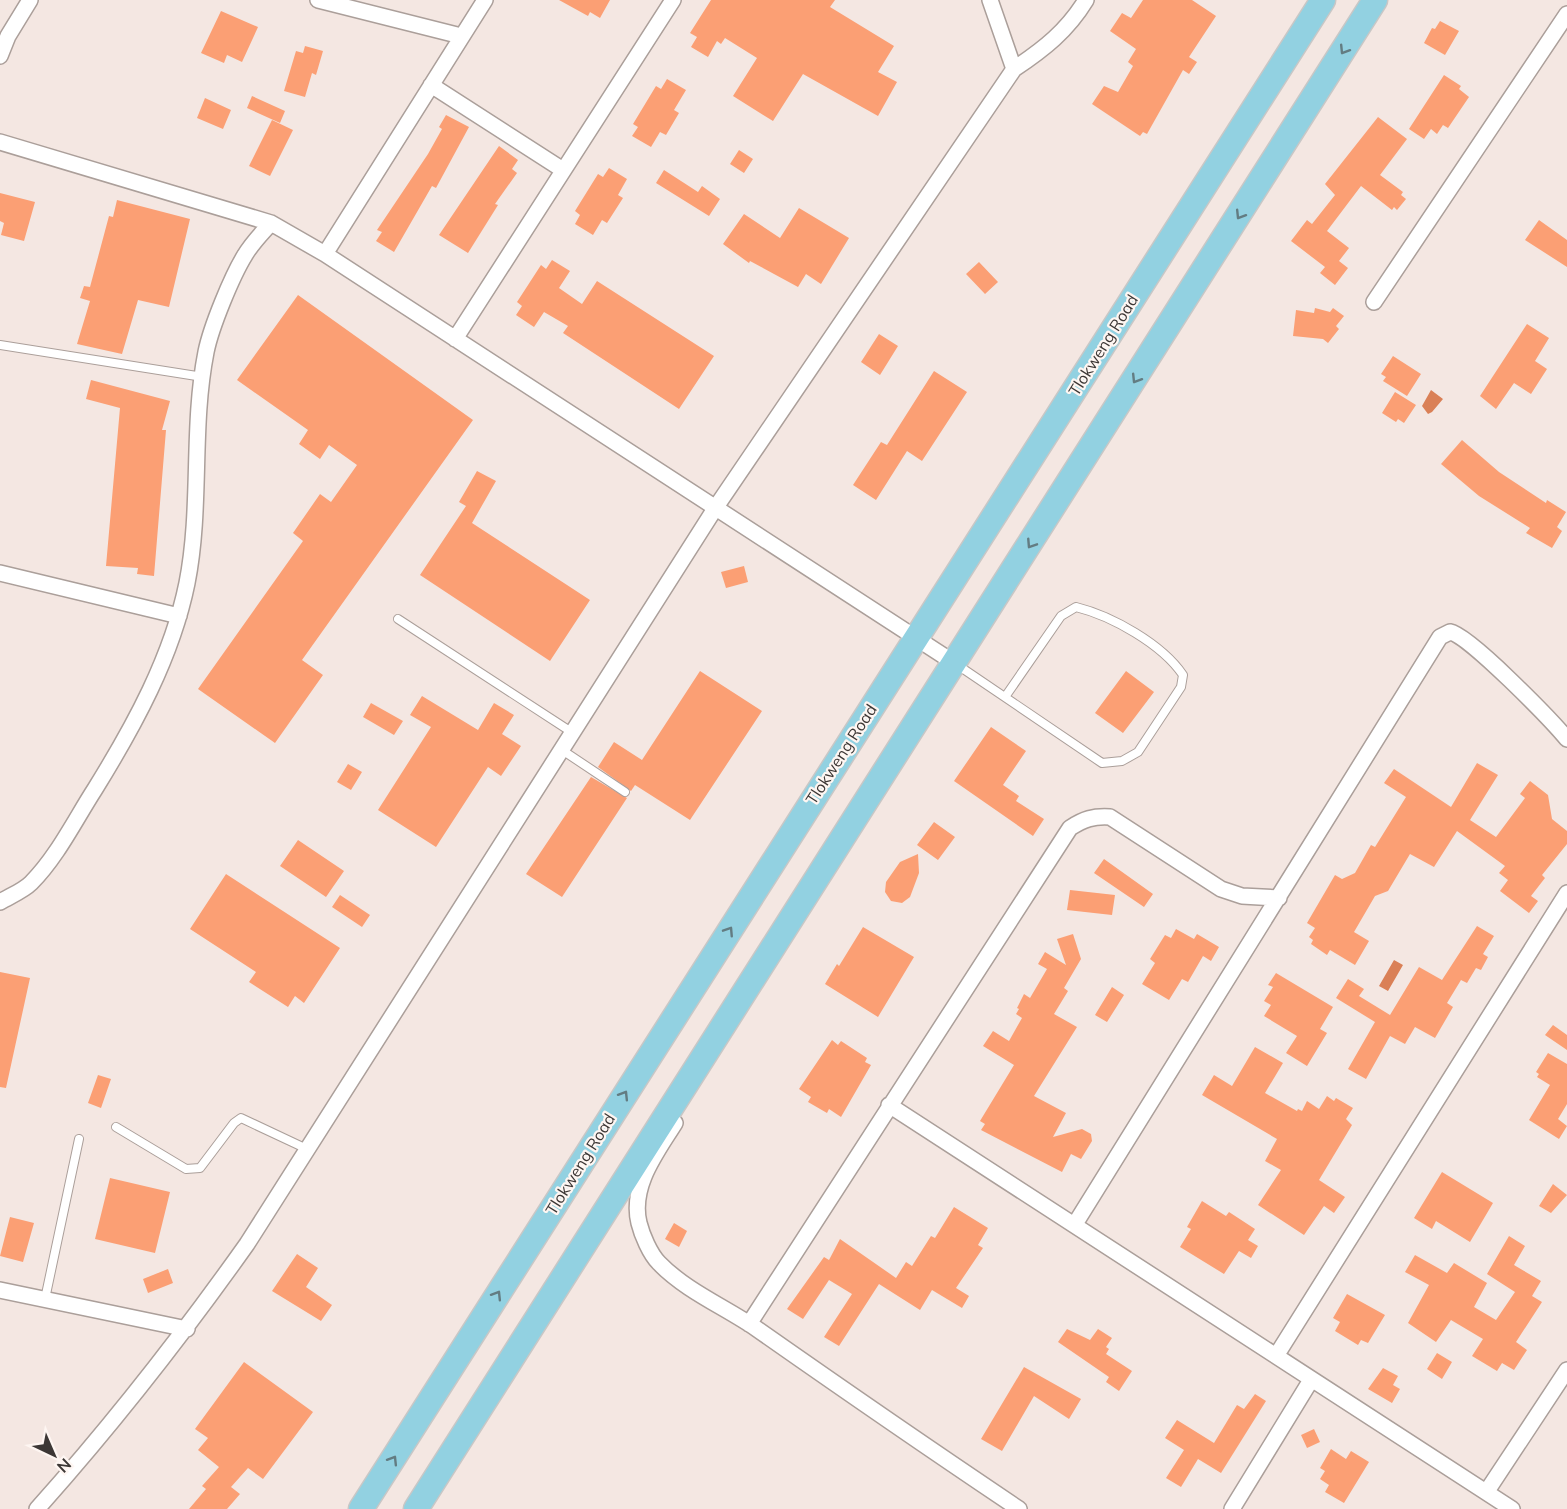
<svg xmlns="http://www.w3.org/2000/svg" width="1567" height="1509" viewBox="0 0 1567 1509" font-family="Mulish,sans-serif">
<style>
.water{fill:#da8056}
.building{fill:#fb9f74}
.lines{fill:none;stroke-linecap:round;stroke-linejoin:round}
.service-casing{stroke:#ab9f9a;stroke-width:10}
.minor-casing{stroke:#ab9f9a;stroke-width:18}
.primary-casing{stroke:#c8c7c6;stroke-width:27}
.service{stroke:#fff;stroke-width:8}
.minor{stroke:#fff;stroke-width:15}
.primary{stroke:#92d1e1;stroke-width:24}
.oneway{stroke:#637c82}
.labels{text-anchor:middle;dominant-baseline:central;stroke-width:4.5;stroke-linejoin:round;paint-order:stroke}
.street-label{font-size:16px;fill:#3c3735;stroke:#fef6f2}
</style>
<rect width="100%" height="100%" fill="#f4e7e2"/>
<path class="water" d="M1431,390L1443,399L1432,412L1428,414L1422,406Z
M1394,960L1403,965L1388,991L1379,986Z"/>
<path class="building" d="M559,0H610L600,18L590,12L588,16Z
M711,0H835L830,7L894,46L878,72L897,82L878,116L803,74L773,121L733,96L757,58L725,38L721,44L717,41L708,57L691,47L697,37L690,33Z
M1143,0H1192L1216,16L1189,57L1197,62L1189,74L1183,70L1147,134L1143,132L1140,136L1092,104L1104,86L1118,92L1133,66L1128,62L1136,49L1110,31L1122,13L1131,18Z
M221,11L258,27L242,62L227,55L224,63L201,53Z
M1440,21L1459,31L1445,55L1424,43L1432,28L1435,29Z
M305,46L323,51L316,75L312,73L305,97L284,91L296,51L303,53Z
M1444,75L1461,86L1459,89L1469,97L1448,128L1443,125L1437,134L1431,129L1424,139L1409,129Z
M667,79L686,90L674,110L679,113L666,135L660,132L651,147L632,136L638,127L633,124L656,86L661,89Z
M252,96L285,111L280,123L247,108Z
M205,98L231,110L223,129L197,118Z
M446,115L469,127L436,188L432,186L394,252L376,241L382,232L377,230L428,154L442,129L439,127Z
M1378,117L1407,139L1380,175L1403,192L1401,195L1406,199L1397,210L1394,207L1392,210L1361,186L1327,231L1349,248L1339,261L1348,268L1335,285L1320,273L1325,267L1291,241L1307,220L1312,224L1335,195L1325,184Z
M272,120L293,130L270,176L249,166Z
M499,146L518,160L512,169L517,173L495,204L498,205L468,253L439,235Z
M739,150L753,159L744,173L730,164Z
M609,168L627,179L618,195L623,198L607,223L602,220L593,235L575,224L580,215L575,211L598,174L603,177Z
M664,170L698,192L702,186L720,199L709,216L656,183Z
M0,193L35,202L24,241L1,235L4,223L0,221Z
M117,200L190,219L169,307L138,300L122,354L77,344L90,301L80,298L84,286L90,287L109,216L113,217Z
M799,208L849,238L821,284L806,274L798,287L750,261L749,263L723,244L744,214L780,238Z
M1539,220L1567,240V267L1525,240Z
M552,260L570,271L559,288L582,304L597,281L714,356L679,409L563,333L568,326L544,312L534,327L516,315L522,306L517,302L541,265L546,269Z
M979,262L998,282L985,294L966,274Z
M298,295L473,420L302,660L323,675L275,743L198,689L303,541L293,533L320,494L331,502L357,465L329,445L320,459L299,444L308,430L237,380Z
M1315,308L1330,312L1333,308L1344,316L1336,326L1339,329L1328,343L1323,339L1293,336L1296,310L1314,313Z
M1527,324L1549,338L1535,361L1547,369L1531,394L1514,383L1496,409L1480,396Z
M879,334L898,346L880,375L861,362Z
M1393,356L1421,374L1407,396L1383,381L1386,377L1381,374Z
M934,371L967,392L922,461L907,451L876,500L853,485L881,442L887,445Z
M91,380L170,401L162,430H166L154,576L137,574L138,568L106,566L120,408L86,399Z
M1395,392L1416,405L1404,423L1398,419L1396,422L1382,413Z
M1462,440L1499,472L1546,503L1547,500L1566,512L1557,527L1562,531L1552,548L1526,533L1530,528L1479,496L1441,464Z
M477,471L496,481L472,523L590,600L550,661L420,575L466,506L459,502Z
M744,566L748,582L726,588L721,572Z
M700,671L762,711L690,820L635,785L631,791L598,767L614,742L642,760Z
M1126,671L1154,692L1123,733L1095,713Z
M422,696L478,730L494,703L514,715L502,734L521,746L501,776L488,767L436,847L378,810L431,727L410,715Z
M371,703L403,721L394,735L363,717Z
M991,727L1026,751L1003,785L1019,796L1016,801L1044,819L1033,836L954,781Z
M1477,763L1498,775L1470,820L1496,837L1525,798L1520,794L1530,781L1548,795L1552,819L1567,831V844L1542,875L1545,878L1531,896L1538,901L1529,913L1500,891L1508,880L1499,873L1505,866L1457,831L1434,867L1410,854L1388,891L1375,896L1354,932L1369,941L1355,965L1330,950L1327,955L1311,944L1313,940L1309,937L1315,928L1307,923L1335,875L1342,879L1355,873L1371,845L1375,847L1406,797L1384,783L1394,769L1451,807Z
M348,764L362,772L351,790L337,782Z
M591,777L627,798L562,897L526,874Z
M934,822L955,837L938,860L917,845Z
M298,840L344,871L326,897L280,866Z
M918,854L919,873L910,897L902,903L891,901L885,892L886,882L900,862Z
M1104,859L1153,894L1144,907L1094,873Z
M226,874L340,948L304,1003L295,996L288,1007L249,982L256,972L190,929Z
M1070,890L1115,895L1112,915L1067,910Z
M340,895L370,915L362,927L332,907Z
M1477,926L1494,936L1483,954L1488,957L1481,970L1476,968L1467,983L1461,980L1447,1003L1453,1007L1435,1038L1415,1027L1405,1044L1390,1036L1366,1079L1348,1069L1375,1022L1336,998L1348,979L1364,989L1359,996L1390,1015L1419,967L1442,980Z
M863,927L914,957L878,1017L825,984L837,964L839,966Z
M1176,929L1194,939L1197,934L1219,947L1211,961L1203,956L1188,982L1182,979L1169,1000L1142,984L1155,963L1150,959L1165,935L1171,938Z
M1073,934L1081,959L1064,988L1068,991L1054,1014L1077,1027L1034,1096L1066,1113L1053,1137L1082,1129L1091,1134L1092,1141L1081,1159L1071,1154L1062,1172L981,1130L985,1124L980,1121L1014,1065L983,1046L993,1031L1009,1041L1022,1018L1016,1014L1019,1009L1017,1008L1024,994L1030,998L1047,969L1038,964L1045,952L1066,965L1057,939Z
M0,972L30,978L6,1088L0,1087Z
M1276,973L1333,1007L1320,1029L1327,1033L1307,1066L1286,1053L1297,1036L1264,1016L1271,1005L1264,1001L1273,987L1268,985Z
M1112,987L1124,995L1107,1022L1095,1015Z
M1553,1025L1567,1035V1050L1545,1035Z
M832,1040L838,1045L841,1041L867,1058L865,1062L871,1065L841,1117L829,1109L827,1113L808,1102L811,1097L799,1089Z
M1255,1047L1283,1063L1265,1093L1297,1111L1298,1109L1302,1111L1307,1101L1319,1109L1327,1096L1334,1101L1336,1098L1353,1108L1346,1119L1352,1125L1319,1180L1345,1197L1334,1213L1324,1206L1304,1235L1258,1205L1281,1170L1265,1161L1277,1139L1202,1095L1214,1075L1232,1086Z
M1548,1053L1567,1064V1104L1558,1119L1567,1126L1559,1139L1529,1120L1550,1085L1537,1077L1539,1074L1536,1072Z
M98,1075L111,1079L101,1108L88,1103Z
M1442,1172L1493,1203L1470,1242L1436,1221L1432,1229L1414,1218Z
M110,1178L170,1192L155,1253L95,1239Z
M1553,1184L1567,1195L1551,1213L1539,1206Z
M1202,1201L1226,1216L1229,1212L1255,1229L1248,1240L1258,1246L1251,1258L1239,1251L1224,1274L1180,1247L1191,1229L1187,1227Z
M954,1207L988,1228L978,1245L983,1248L956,1288L969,1296L962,1308L932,1290L920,1310L879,1284L839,1346L824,1337L852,1294L829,1280L803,1319L787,1309L824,1257L829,1260L840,1239L896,1278L906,1262L912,1266L931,1236L935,1238Z
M10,1217L34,1223L23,1262L0,1256Z
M674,1223L687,1231L679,1247L665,1239Z
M1509,1236L1525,1246L1514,1265L1541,1281L1532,1296L1542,1302L1516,1342L1527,1350L1514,1370L1502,1363L1497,1371L1472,1356L1483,1339L1451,1320L1436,1342L1408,1323L1429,1285L1405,1272L1415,1255L1447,1273L1454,1263L1487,1283L1474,1307L1496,1320L1515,1292L1487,1274Z
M297,1254L318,1268L306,1287L332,1305L321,1321L272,1291Z
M168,1269L173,1283L148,1293L143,1279Z
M1347,1294L1385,1315L1368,1343L1361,1340L1358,1345L1335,1331L1340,1322L1333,1318Z
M1067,1329L1090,1340L1098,1329L1112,1338L1106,1347L1109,1349L1106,1354L1132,1371L1119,1391L1106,1382L1109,1377L1058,1342Z
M1437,1353L1452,1362L1442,1379L1427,1369Z
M244,1362L313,1412L263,1479L248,1468L231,1487L240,1494L227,1509H189L206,1489L202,1486L219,1467L198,1450L208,1438L195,1429Z
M1024,1367L1081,1399L1069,1419L1034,1396L1002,1451L981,1439Z
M1383,1368L1398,1376L1393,1385L1400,1389L1392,1403L1368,1389Z
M1255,1394L1266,1401L1221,1473L1198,1459L1181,1487L1166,1478L1184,1450L1165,1438L1177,1420L1214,1443L1237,1405L1244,1409Z
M1314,1429L1320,1442L1307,1448L1301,1435Z
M1331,1449L1346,1459L1351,1451L1369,1462L1344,1503L1325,1492L1329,1485L1320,1479L1325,1471L1320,1468Z"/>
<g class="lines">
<defs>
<path id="service" d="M0,345L203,377
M398,619L573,733
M956,664L1102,763L1122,761L1138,752L1181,687L1183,675C1162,644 1112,616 1076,607L1061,616L1005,697
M562,750L625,792
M116,1127L186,1169L200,1168L234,1123L241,1118L307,1149
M45,1299L79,1139"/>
<path id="minor" d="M318,0L461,36
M990,0L1014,69
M0,56L8,36L30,0
M431,85L563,170
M0,142L271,223L325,254L953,662
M325,254L485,0
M1374,302L1567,14
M455,339L673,0
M0,573L179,616
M0,902C10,896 23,891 31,883C57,857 75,820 95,789C134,726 172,657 187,583C202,507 191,428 206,352C211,327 232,276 245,255C252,243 262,233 271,223
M889,1105L1512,1509
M675,1123C657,1152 630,1186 639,1223C642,1235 650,1254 659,1263C686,1291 725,1307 757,1329C844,1390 931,1450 1019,1509
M1075,1224L1440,637L1450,632C1469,635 1552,721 1567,739
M0,1290L187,1329
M749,1324L1070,828C1084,819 1093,816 1110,817L1221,889L1242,896L1279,898
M1276,1356L1567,893
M1487,1491L1567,1370
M37,1509C113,1424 181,1337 247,1244L716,507L1014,69C1044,49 1067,31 1086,0
M1232,1509L1311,1380"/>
<path id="primary" d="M361,1509L1323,0
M416,1509L1375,0"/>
</defs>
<use href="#service" class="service-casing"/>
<use href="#minor" class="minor-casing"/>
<use href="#primary" class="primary-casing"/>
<use href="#service" class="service"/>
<use href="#minor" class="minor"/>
<use href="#primary" class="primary"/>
</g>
<defs><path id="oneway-chevron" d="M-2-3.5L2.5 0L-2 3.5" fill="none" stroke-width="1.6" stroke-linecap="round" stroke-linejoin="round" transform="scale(1.5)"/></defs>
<g class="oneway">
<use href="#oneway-chevron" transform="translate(1344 50) rotate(122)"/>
<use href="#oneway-chevron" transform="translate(1240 215) rotate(122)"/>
<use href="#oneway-chevron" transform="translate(1136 379) rotate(122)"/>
<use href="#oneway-chevron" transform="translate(1031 544) rotate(123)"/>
<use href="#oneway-chevron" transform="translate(729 931) rotate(-57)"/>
<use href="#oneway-chevron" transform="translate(624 1095) rotate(-58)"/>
<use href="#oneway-chevron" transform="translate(497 1295) rotate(-58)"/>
<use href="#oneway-chevron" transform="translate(393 1460) rotate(-58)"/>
</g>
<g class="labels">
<g class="street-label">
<text transform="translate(1103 345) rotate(-58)">Tlokweng Road</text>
<text transform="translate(841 754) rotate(-57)">Tlokweng Road</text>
<text transform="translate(580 1164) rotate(-58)">Tlokweng Road</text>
</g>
</g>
<g transform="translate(54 1455) rotate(136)" stroke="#fef6f2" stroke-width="4.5" paint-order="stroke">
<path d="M0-4.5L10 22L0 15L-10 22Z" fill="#3c3735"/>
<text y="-9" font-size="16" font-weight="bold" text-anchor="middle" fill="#3c3735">N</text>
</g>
</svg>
